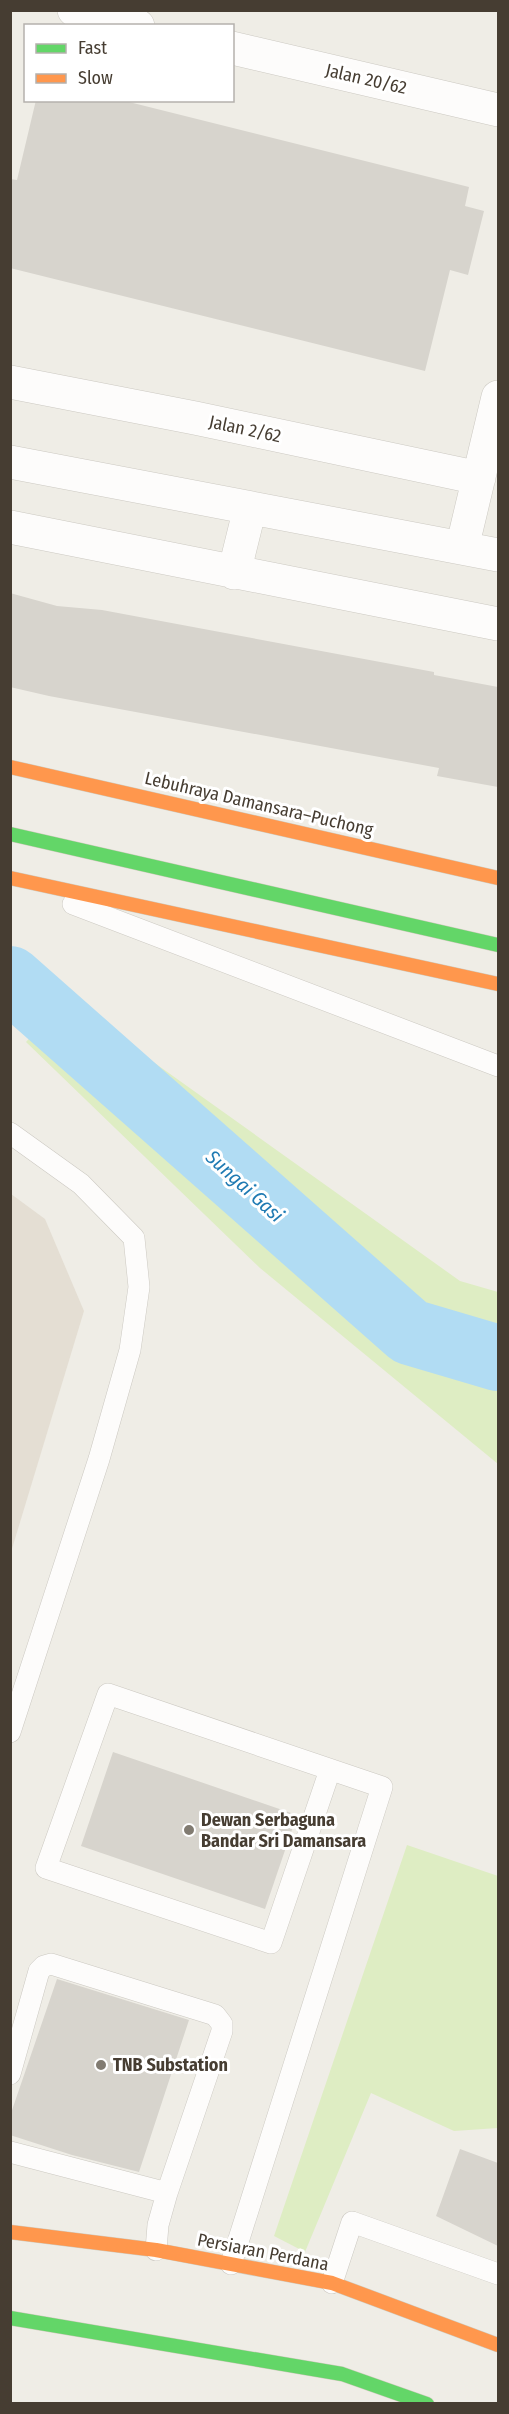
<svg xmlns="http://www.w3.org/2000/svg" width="509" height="2414" viewBox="0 0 509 2414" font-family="'Fira Sans Condensed',sans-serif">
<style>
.residential{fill:#e4ded3}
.green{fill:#deedc3}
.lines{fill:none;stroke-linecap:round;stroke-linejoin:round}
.river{stroke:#b1dcf3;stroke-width:66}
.building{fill:#d7d4cd}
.lane-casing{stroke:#ccc9c2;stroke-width:22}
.street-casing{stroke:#ccc9c2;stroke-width:34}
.fast-casing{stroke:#d0cbbe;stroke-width:15}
.slow-casing{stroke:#d0cbbe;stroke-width:15}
.lane{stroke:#fdfcfb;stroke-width:21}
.street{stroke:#fdfcfb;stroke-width:33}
.fast{stroke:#63d668;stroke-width:14}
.slow{stroke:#ff974d;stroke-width:14}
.poi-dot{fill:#817b71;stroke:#fff;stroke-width:2}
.labels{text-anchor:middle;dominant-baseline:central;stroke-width:6;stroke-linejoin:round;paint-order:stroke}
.street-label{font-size:18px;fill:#463d32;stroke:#fff}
.poi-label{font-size:18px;font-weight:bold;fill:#463d32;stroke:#fff;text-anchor:start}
.water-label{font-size:20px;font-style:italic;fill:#207bb3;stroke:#fff}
</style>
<rect width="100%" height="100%" fill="#efede6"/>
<path class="residential" d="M11,1194L45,1219L84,1311L11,1552Z"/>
<path class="green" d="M65,999L460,1281L498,1292V1464L260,1268L26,1042Z
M407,1845L498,1876V2128L454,2131L371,2093L305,2252L274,2236Z"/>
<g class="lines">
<path class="river" d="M10,979L410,1332L498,1358"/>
</g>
<path class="building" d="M36,100H121L469,187L465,206L484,211L468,275L450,270L425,371L10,268V179L17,180Z
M10,593L57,606L102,610L434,672V675L498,687V787L437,776L439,768L49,696L10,687Z
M113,1752L297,1815L265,1909L81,1846Z
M57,1979L189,2020L139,2172L72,2155L10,2135V2116Z
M460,2149L498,2163V2246L436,2216Z"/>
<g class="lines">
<defs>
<path id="lane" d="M73,904L498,1066
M10,1133L81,1184L134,1238L139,1287L130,1350L99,1459L10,1732
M10,2074L39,1971L44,1966L51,1964L215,2015L222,2024V2031L167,2193L158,2225L156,2250
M10,2152L167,2193
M231,2264L382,1787L108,1694L46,1868L271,1943L330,1770
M332,2283L352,2222L498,2274"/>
<path id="street" d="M74,10L138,26
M232,48L498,110
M10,382L195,418L479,478
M10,462L498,555
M10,527L498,624
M462,548L498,397
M234,573L250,508"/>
<path id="fast" d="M10,834L498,945
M10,2318L342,2374L427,2404"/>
<path id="slow" d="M10,767L498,878
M10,878L498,984
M10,2232L156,2250L332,2283L498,2345"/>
</defs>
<use href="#lane" class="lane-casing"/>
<use href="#street" class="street-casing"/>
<use href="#fast" class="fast-casing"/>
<use href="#slow" class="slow-casing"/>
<use href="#lane" class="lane"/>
<use href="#street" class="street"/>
<use href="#fast" class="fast"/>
<use href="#slow" class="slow"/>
</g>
<g class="poi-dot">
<circle cx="189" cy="1830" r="6"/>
<circle cx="101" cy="2065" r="6"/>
</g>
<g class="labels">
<g class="street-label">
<text transform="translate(366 79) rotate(13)">Jalan 20/62</text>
<text transform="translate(245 429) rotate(12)">Jalan 2/62</text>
<text transform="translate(259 804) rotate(13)">Lebuhraya Damansara–Puchong</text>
<text transform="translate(263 2252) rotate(11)">Persiaran Perdana</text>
</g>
<g class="poi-label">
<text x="201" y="1820">Dewan Serbaguna<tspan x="201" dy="21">Bandar Sri Damansara</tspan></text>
<text x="113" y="2065">TNB Substation</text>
</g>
<g class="water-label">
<text transform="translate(245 1186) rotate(42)">Sungai Gasi</text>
</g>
</g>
<rect width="509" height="2414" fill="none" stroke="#463d32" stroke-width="24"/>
<rect x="24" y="24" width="210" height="78" fill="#ffffff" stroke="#b5b1ad" stroke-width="1.5"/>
<rect x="36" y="44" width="30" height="9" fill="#63d668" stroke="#b5b1ad" stroke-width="1.5"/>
<text x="78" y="54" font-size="18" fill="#463d32">Fast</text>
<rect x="36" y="74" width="30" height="9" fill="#ff974d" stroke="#b5b1ad" stroke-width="1.5"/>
<text x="78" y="84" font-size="18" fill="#463d32">Slow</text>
</svg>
